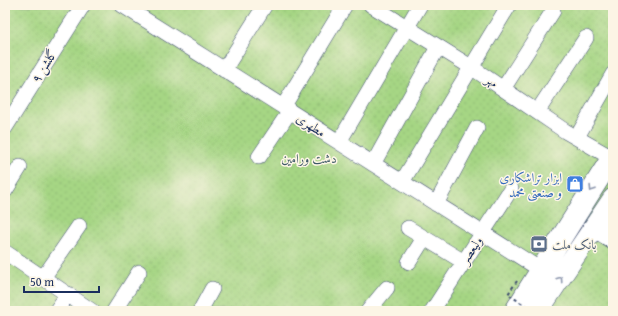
<svg xmlns="http://www.w3.org/2000/svg" width="618" height="316" viewBox="0 0 618 316" font-family="'Gentium Book Plus',Amiri,serif">
<style>
.park{fill:url(#park-dots);stroke:#608271}
.lines{fill:none;stroke-linecap:round;stroke-linejoin:round}
.minor-casing{stroke:#3b4a6d;stroke-width:16}
.major-casing{stroke:#3b4a6d;stroke-width:20}
.highway-casing{stroke:#3b4a6d;stroke-width:22}
.minor{stroke:#fff;stroke-width:15}
.major{stroke:#fff;stroke-width:18}
.highway{stroke:#fff;stroke-width:21}
.path-bridge{stroke:#3b4a6d;stroke-width:2;stroke-dasharray:3 3;stroke-linecap:butt}
.oneway{stroke:#8d97ae}
.labels{text-anchor:middle;dominant-baseline:central;stroke-width:3;stroke-linejoin:round;paint-order:stroke}
.street-label{font-size:13px;fill:#1b2f5e;stroke:#fcf5e5}
.park-label{font-size:13px;fill:#3e5968;stroke:#fcf5e5}
.shop-label{font-size:13px;fill:#366cbe;stroke:#fcf5e5;text-anchor:end}
.service-label{font-size:13px;fill:#4e5e75;stroke:#fcf5e5;text-anchor:start}
</style>
<defs>
<pattern id="park-dots" width="8" height="8" patternUnits="userSpaceOnUse"><rect width="8" height="8" fill="#a6d684"/><path d="M2 2h.1M6 6h.1" fill="none" stroke="#8eb874" stroke-width="1.8" stroke-linecap="round"/></pattern>
</defs>
<rect width="100%" height="100%" fill="#fcf5e5"/>
<filter id="ink" filterUnits="userSpaceOnUse"><feTurbulence type="fractalNoise" baseFrequency=".025" numOctaves="2"/><feDisplacementMap in="SourceGraphic" scale="8" xChannelSelector="R" yChannelSelector="G"/><feConvolveMatrix kernelMatrix="1 2 1 2 8 2 1 2 1" color-interpolation-filters="sRGB"/></filter>
<filter id="wash" filterUnits="userSpaceOnUse"><feTurbulence type="fractalNoise" baseFrequency=".012" numOctaves="4" result="noise"/><feDisplacementMap in="SourceGraphic" scale="16" xChannelSelector="R" yChannelSelector="G"/><feGaussianBlur stdDeviation="0.9" result="paint"/><feColorMatrix in="noise" values="0 0 0 0 0 0 0 0 0 0 0 0 0 0 0 0 0 1.4 0 .05"/><feComposite in="paint" operator="in"/></filter>
<g filter="url(#wash)">
<rect width="100%" height="100%" fill="#f2e2c3"/>
<path class="park" d="M5,5H613V311H5Z"/>
</g>
<g filter="url(#ink)">
<g class="lines">
<defs>
<path id="minor" d="M122,5L541,270
M371,5L471,67L565,131L612,158
M224,70L265,5
M503,89L553,11
M283,107L345,5
M537,112L586,38
M5,128L83,5
M577,137L613,74
M339,142L420,5
M259,157L290,111
M373,164L438,47
M402,182L509,5
M5,191L20,167
M436,204L477,128
M408,228L464,262
M5,252L92,311
M409,262L424,238
M43,278L79,226
M56,311L68,294
M114,311L139,272
M200,311L212,289
M368,311L387,288
M432,311L511,189"/>
<path id="major" d="M594,228L613,240"/>
<path id="highway" d="M515,311L613,156
M538,311L613,199"/>
</defs>
<use href="#minor" class="minor-casing"/>
<use href="#major" class="major-casing"/>
<use href="#highway" class="highway-casing"/>
<use href="#minor" class="minor"/>
<use href="#major" class="major"/>
<use href="#highway" class="highway"/>
<path class="path-bridge" d="M517,281L508,294L533,311"/>
</g>
<defs><path id="oneway-chevron" d="M-2-3.5L2.5 0L-2 3.5" fill="none" stroke-width="1.6" stroke-linecap="round" stroke-linejoin="round"/></defs>
<g class="oneway">
<use href="#oneway-chevron" transform="translate(592 189) rotate(122)"/>
<use href="#oneway-chevron" transform="translate(560 279) rotate(-56)"/>
</g>
</g>
<defs>
<symbol id="shop-square" viewBox="-11 -11 22 22"><rect x="-9" y="-9" width="18" height="18" rx="4" fill="#3f7fe0" stroke="#fcf5e5"/><path d="M-5-2.5h2.3a2.7 3.5 0 0 1 5.4 0H5L5.5 6h-11ZM-1.5-2.5h3a1.5 2.3 0 0 0-3 0Z" fill="#fff"/></symbol>
<symbol id="bank-square" viewBox="-11 -11 22 22"><rect x="-9" y="-9" width="18" height="18" rx="4" fill="#5c6f8a" stroke="#fcf5e5"/><path d="M-6-4H6V4H-6ZM0-2.3a2.3 2.3 0 1 0 0 4.6a2.3 2.3 0 1 0 0-4.6Z" fill="#fff"/></symbol>
</defs>
<g fill-rule="evenodd">
<use href="#shop-square" x="565" y="174" width="20" height="20"/>
<use href="#bank-square" x="529" y="234" width="20" height="20"/>
</g>
<g class="labels">
<g class="street-label">
<text transform="translate(44 66) rotate(-58)">گلشن ۹</text>
<text transform="translate(492 81) rotate(34)">مهر</text>
<text transform="translate(311 125) rotate(33)">مطهری</text>
<text transform="translate(471 250) rotate(-57)">ولیعصر</text>
</g>
<g class="park-label">
<text x="309" y="158">دشت ورامین</text>
</g>
<g class="shop-label">
<text x="562" y="177">ابزار تراشکاری<tspan x="562" dy="15">و صنعتی محمد</tspan></text>
</g>
<g class="service-label">
<text x="552" y="244">بانک ملت</text>
</g>
</g>
<rect width="618" height="316" fill="none" stroke="#fcf5e5" stroke-width="20"/>
<path d="M24 286v6h75v-6" fill="none" stroke="#1b2f5e" stroke-width="2"/>
<text x="30" y="286" font-size="12" fill="#1b2f5e" stroke="#fcf5e5" stroke-width="3" paint-order="stroke">50 m</text>
</svg>
